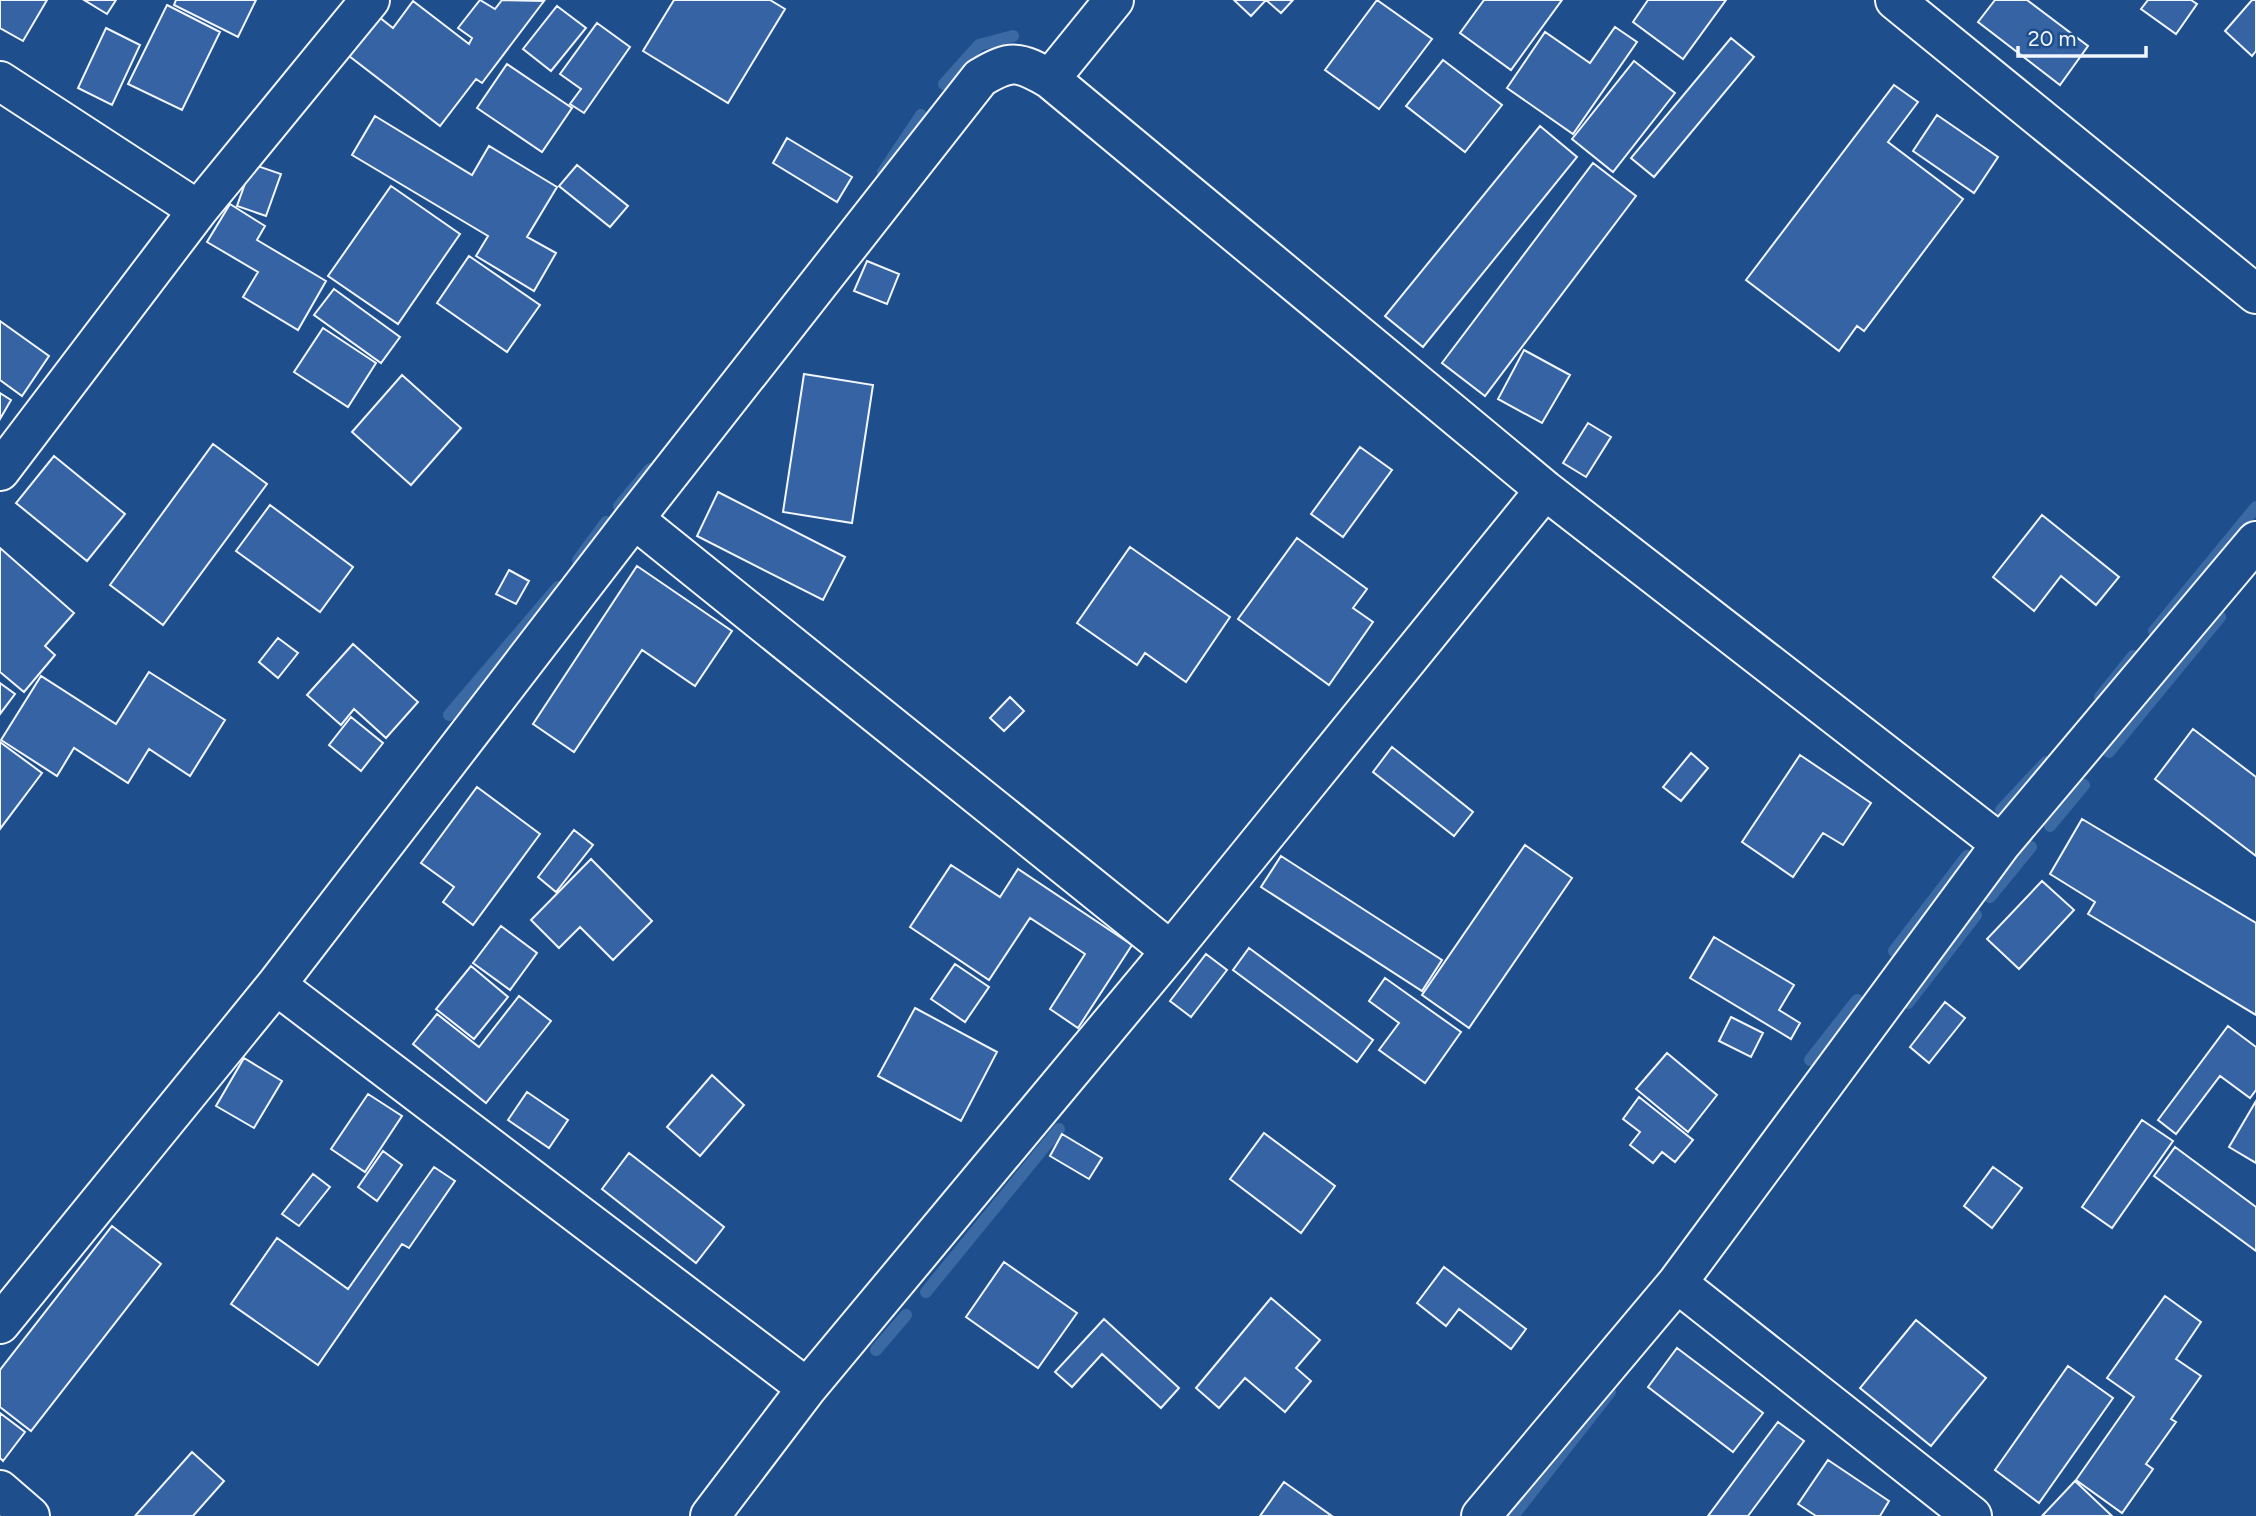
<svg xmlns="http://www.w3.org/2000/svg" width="2256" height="1516" viewBox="0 0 2256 1516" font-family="Figtree,sans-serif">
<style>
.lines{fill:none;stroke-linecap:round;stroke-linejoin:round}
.stream{stroke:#3b69a3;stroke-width:12}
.building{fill:#3563a3;stroke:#f2f6ff;stroke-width:2}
.minor-casing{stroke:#f2f6ff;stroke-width:42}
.minor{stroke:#1f4e8c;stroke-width:38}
</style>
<rect width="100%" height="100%" fill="#1f4e8c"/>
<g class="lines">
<path class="stream" d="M944,84L979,45L1013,36
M883,172L921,115
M619,506L650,469
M578,560L606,522
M2154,631L2256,507
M2100,697L2133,656
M449,715L558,587
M2109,752L2220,617
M2001,810L2046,762
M2050,826L2084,785
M1990,897L2031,847
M1894,951L1967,856
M1908,1003L1976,915
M1810,1060L1857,1000
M926,1292L1059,1129
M876,1350L906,1315
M1513,1516L1610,1392"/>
</g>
<path class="building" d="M0,0H47L23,41L0,28Z
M84,0H116L107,14Z
M176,0H256L238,37L174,5Z
M480,0L495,9L502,0L544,1L482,83L476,79L440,126L340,49L370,10L393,28L413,1L469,44L472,38L458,28Z
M674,0H770L785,9L728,103L643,51Z
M1234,0H1266L1251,16Z
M1266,0H1293L1281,13Z
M1377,0L1432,39L1379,109L1325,70Z
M1484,0H1562L1511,70L1460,33Z
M1648,0H1726L1683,59L1633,22Z
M1995,0H2027L2088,46L2060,85L1978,22Z
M2148,0H2191L2197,4L2176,34L2141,9Z
M2252,0H2256V51L2252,56L2225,31Z
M167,5L220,32L182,110L128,84Z
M557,6L586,28L551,71L523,49Z
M597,23L630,47L584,113L570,104L581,89L560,74Z
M1615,27L1637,42L1573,134L1507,88L1545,32L1590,63Z
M106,28L140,45L112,105L78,88Z
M1731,38L1754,57L1654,177L1631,158Z
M1443,60L1502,105L1465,152L1406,106Z
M1634,61L1675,93L1613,172L1572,139Z
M507,64L572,108L542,152L477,108Z
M1894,85L1918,102L1888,142L1963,199L1864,331L1857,326L1839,351L1746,280Z
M1937,115L1998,157L1974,193L1913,151Z
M375,116L472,175L489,146L557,187L527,237L556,253L534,291L476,256L488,236L352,155Z
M1540,126L1577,157L1423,347L1385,316Z
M787,138L852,177L837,202L773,163Z
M1593,163L1636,196L1485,396L1442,363Z
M252,164L281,174L266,216L237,206Z
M577,165L628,206L610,227L559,186Z
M391,186L460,234L398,324L328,276Z
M230,204L265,226L257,240L326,281L298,330L243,297L258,272L207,242Z
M469,256L540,305L507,352L437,303Z
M867,261L899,274L887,304L854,291Z
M334,289L400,337L381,363L314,315Z
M0,321L49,356L22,396L0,380Z
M323,328L376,363L348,407L294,372Z
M1524,350L1570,375L1542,423L1498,399Z
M804,374L873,385L852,523L783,512Z
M402,375L461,428L411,485L352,432Z
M0,393L11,400L0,419Z
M1588,423L1611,437L1586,477L1563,463Z
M213,444L267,484L163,625L110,585Z
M1360,447L1392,470L1343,537L1311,514Z
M54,456L125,514L87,561L16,503Z
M718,492L845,557L823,600L697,536Z
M270,505L353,567L320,612L236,551Z
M2042,515L2119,577L2096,605L2061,576L2034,611L1993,577Z
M1297,538L1367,589L1353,608L1373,622L1329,685L1238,619Z
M1130,547L1230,617L1186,682L1145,653L1137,665L1077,623Z
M0,548L74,613L45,646L55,655L24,692L0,672Z
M637,566L732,631L695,686L642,650L574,752L533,724Z
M509,570L529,581L516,604L496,594Z
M278,638L298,653L278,678L259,662Z
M353,644L418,702L386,738L354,709L341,725L307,695Z
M149,672L225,720L190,776L149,749L128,783L74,748L57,776L1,740L41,676L116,724Z
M0,683L15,694L0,714Z
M1010,697L1024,711L1004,731L990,718Z
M351,717L383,743L361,771L329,745Z
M2193,729L2256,777V856L2155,779Z
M0,742L42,773L0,829Z
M1392,747L1473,812L1454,836L1373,772Z
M1691,753L1708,768L1681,801L1663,787Z
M1800,755L1871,803L1843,845L1823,833L1793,877L1742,842Z
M477,787L540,834L473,925L443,902L454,887L421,863Z
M2082,819L2256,923V1015L2088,914L2095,902L2050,874Z
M574,830L593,845L556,892L538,877Z
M1525,845L1572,878L1469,1028L1422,995Z
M1281,856L1442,960L1422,991L1261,887Z
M591,859L652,921L613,960L580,927L559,948L531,920Z
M951,865L1000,897L1018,869L1132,945L1078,1028L1050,1009L1085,954L1030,918L989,980L910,927Z
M2042,881L2074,910L2019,969L1987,939Z
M501,926L537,953L510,990L473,963Z
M1714,937L1794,985L1779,1010L1800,1023L1791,1039L1690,978Z
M1249,948L1373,1040L1357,1062L1233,970Z
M1206,954L1227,970L1191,1017L1170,1001Z
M955,964L989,987L965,1022L931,999Z
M471,966L508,997L474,1039L436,1009Z
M1385,978L1461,1032L1425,1083L1379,1050L1399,1023L1369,1001Z
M519,996L551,1021L486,1103L413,1044L437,1014L479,1047Z
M1945,1002L1965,1018L1929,1063L1910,1047Z
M915,1008L997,1052L961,1121L878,1076Z
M1731,1017L1763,1033L1751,1057L1719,1041Z
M2228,1026L2256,1047V1090L2250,1098L2220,1076L2176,1134L2158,1120Z
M1667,1053L1717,1095L1688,1132L1636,1089Z
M244,1058L282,1081L254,1128L216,1106Z
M712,1075L744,1105L700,1156L667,1127Z
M527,1092L568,1120L549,1148L508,1120Z
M368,1094L402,1116L365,1172L331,1149Z
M1639,1097L1693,1140L1675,1162L1662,1152L1653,1163L1630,1145L1640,1132L1623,1119Z
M2256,1101V1163L2229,1147Z
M2142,1120L2173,1141L2112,1228L2082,1207Z
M1264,1133L1335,1186L1301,1233L1230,1179Z
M1062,1134L1102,1158L1089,1179L1050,1156Z
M2175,1147L2256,1207V1251L2154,1176Z
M383,1151L402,1165L377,1201L358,1187Z
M629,1153L724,1227L696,1263L602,1189Z
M434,1167L455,1181L409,1248L402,1244L318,1365L231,1304L277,1238L348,1289Z
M1993,1167L2022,1188L1992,1228L1964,1206Z
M313,1174L330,1187L299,1226L282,1214Z
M112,1226L161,1264L31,1431L0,1407V1370Z
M1004,1262L1077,1313L1038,1368L966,1317Z
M1444,1267L1526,1329L1511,1349L1459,1309L1446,1326L1417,1303Z
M2165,1296L2201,1322L2176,1359L2201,1376L2171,1419L2176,1422L2146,1464L2153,1469L2122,1513L2076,1480L2134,1397L2107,1378Z
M1271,1298L1320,1340L1296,1368L1311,1381L1285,1412L1245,1378L1219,1408L1196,1388Z
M1104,1319L1179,1388L1161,1408L1102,1354L1072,1387L1055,1372Z
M1916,1320L1986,1378L1931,1446L1860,1388Z
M1677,1348L1763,1413L1733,1452L1648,1387Z
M2068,1366L2113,1398L2039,1503L1995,1470Z
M0,1413L25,1432L3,1461L0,1458Z
M1778,1422L1804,1441L1748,1516H1708Z
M192,1452L224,1481L193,1516H135Z
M1828,1460L1889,1501L1880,1516H1816L1798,1504Z
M2075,1481L2112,1516H2042Z
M1284,1482L1332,1516H1260Z"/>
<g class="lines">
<defs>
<path id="minor" d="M1895,0L2256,294
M1050,79L1114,0
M0,81L198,210
M0,471L198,210L370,0
M634,519L1171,951
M276,985L807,1388
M1677,1283L1972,1516
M0,1324L276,985L634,519L980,78C1011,59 1019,61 1050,79L1545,490L2001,844
M0,1490L30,1516
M710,1516L807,1388L1171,951L1545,490
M1481,1516L1677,1283L2001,844L2256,541"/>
</defs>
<use href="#minor" class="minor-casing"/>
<use href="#minor" class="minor"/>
</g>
<path d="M2018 46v10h128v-10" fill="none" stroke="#f2f6ff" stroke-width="3.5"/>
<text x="2028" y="46" font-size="21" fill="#f2f6ff" stroke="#1f4e8c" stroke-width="5" paint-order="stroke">20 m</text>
</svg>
